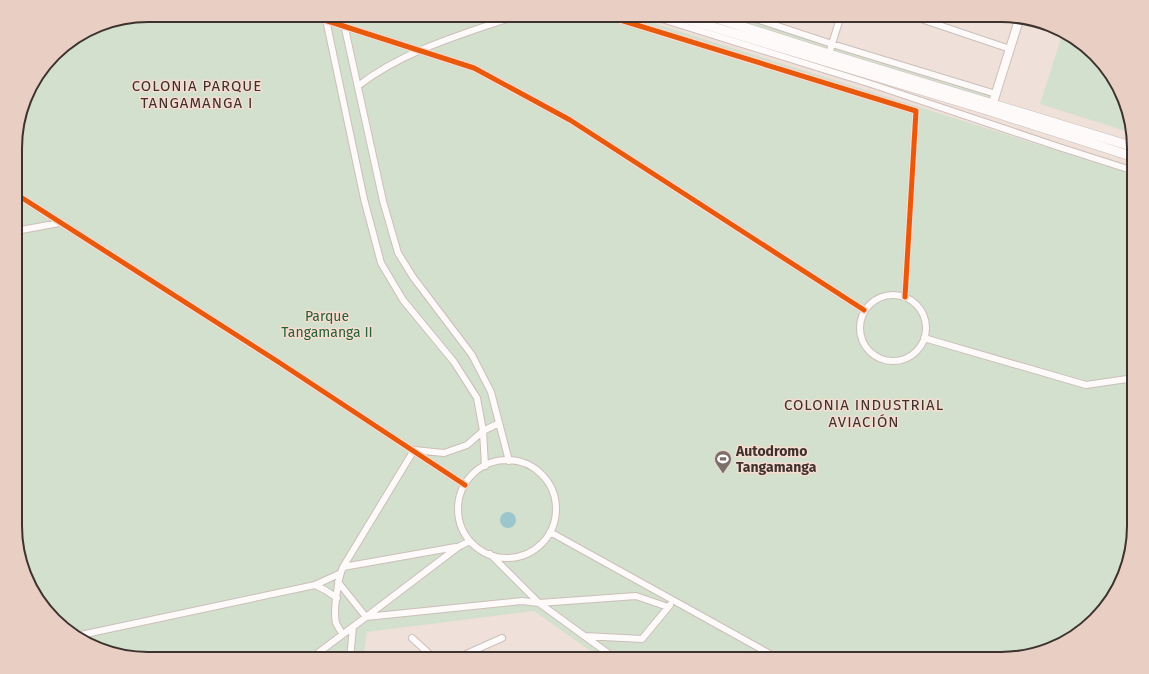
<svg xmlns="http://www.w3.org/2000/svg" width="1149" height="674" viewBox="0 0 1149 674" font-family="'Fira Sans',sans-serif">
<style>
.green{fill:#d3e0cd}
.water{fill:#9cc6cd}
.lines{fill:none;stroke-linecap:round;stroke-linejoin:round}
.minor-casing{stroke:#cbbfba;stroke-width:8}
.secondary-casing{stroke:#cbbfba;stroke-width:10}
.primary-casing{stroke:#cbbfba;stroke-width:10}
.minor{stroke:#fdfaf9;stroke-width:6}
.secondary{stroke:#fdfaf9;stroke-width:8}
.primary{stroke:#fdfaf9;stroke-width:9}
.cycleway-casing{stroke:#f8dcd1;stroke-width:8}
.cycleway{stroke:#e8590c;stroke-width:5}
.labels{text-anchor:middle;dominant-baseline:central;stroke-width:3;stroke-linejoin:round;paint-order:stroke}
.park-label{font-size:14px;fill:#206336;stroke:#f8dcd1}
.poi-label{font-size:14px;font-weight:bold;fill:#3d322e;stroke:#f8dcd1;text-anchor:start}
.neighbourhood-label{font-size:15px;letter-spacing:1px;fill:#3d322e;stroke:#f8dcd1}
.rim{fill:none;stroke:#3d322e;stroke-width:2}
</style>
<rect width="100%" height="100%" fill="#efe0da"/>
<path class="green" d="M148,15H628L1134,175V534L1116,593L1068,641L1009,659H602L534,611L367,632L363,659H148L81,641L37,600L16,543V131L29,89L60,48L97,25Z
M716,15H739L993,95L991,100Z
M1063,32L1068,33L1116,81L1132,133L1040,104Z"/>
<path class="water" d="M500 520a8 8 0 1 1 16 0a8 8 0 1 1-16 0Z"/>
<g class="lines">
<defs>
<path id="minor" d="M309,15L474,68L570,120L864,310
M325,15L364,199L381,263L403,300L454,362L477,398L483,431L485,466
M342,15L383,201L398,253L413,277L472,355L491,392L509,461
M604,15L916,111L905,297
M649,15L871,84L1059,147L1134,171
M744,15L832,44L996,94
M909,15L1010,49
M828,57L841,15
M358,86C404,50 464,34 518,15
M16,194L280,363L465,485
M16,231L59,223
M860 328a33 33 0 1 1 66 0a33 33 0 1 1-66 0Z
M924,338L1086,385L1134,378
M458 509a49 49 0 1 1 98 0a49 49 0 1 1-98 0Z
M550,532L779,659
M490,554L539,603L636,596L668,607
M343,567L456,547
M338,582L366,617L458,547L470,541
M315,585L325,590L337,598
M343,634C340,631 338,627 336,623C333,611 338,578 343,567L414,450L444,453L467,445L483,431L499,423
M76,636L315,585L339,574
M585,636L642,639L670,605
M412,638L435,659
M310,659L366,617L522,601L539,603L616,659
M350,659L353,627
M455,659L502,638"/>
<path id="secondary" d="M991,109L1019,20"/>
<path id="primary" d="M673,15L990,111L1134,157
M706,15L829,54L1134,147"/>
</defs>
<use href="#minor" class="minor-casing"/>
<use href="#secondary" class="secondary-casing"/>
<use href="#primary" class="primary-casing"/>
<use href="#minor" class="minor"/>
<use href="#secondary" class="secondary"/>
<use href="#primary" class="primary"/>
<defs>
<path id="cycleway" d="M309,15L474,68L570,120L864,310
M604,15L916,111L905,297
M16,194L280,363L465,485"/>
</defs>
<use href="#cycleway" class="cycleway-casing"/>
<use href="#cycleway" class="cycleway"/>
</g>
<defs>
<symbol id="stadium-pin" viewBox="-11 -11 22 30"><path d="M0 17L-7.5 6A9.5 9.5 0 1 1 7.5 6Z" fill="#7b6f6a" stroke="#f8dcd1"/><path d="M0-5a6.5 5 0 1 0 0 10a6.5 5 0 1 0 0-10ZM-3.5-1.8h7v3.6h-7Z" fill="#fff"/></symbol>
</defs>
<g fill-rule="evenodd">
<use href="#stadium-pin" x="713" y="449" width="20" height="27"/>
</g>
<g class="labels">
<g class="park-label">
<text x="327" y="316">Parque<tspan x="327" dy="16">Tangamanga II</tspan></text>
</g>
<g class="poi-label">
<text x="736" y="451">Autodromo<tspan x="736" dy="16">Tangamanga</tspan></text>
</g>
<g class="neighbourhood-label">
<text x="197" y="86">COLONIA PARQUE<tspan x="197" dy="17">TANGAMANGA I</tspan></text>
<text x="864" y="405">COLONIA INDUSTRIAL<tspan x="864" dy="17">AVIACIÓN</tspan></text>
</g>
</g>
<path d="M0 0H1149V674H0ZM148 22H1001A126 126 0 0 1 1127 148V526A126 126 0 0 1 1001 652H148A126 126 0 0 1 22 526V148A126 126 0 0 1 148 22Z" fill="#e9cec4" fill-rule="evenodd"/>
<path class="rim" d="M148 22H1001A126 126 0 0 1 1127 148V526A126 126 0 0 1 1001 652H148A126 126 0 0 1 22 526V148A126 126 0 0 1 148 22Z"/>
</svg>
